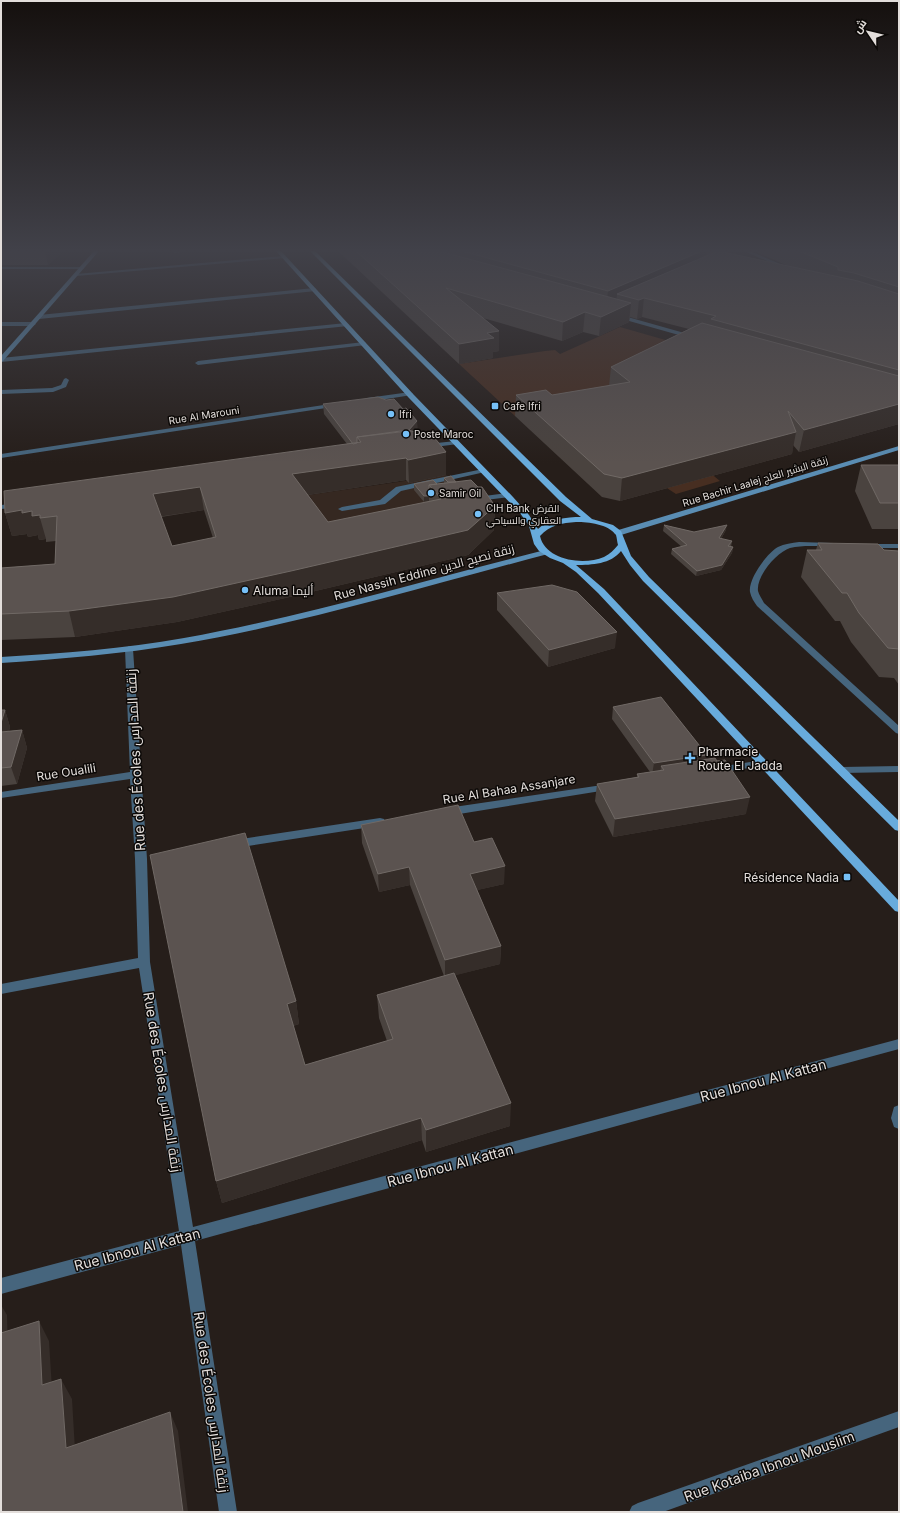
<svg xmlns="http://www.w3.org/2000/svg" width="900" height="1513" font-family="Inter,Cairo,sans-serif">
  <style>
    .built { fill: #352821 }
    .green { fill: #472e21 }
    .lines { fill: none; stroke-linecap: round; stroke-linejoin: round }
    .lane { fill: #46657d; fill-rule: evenodd }
    .street { fill: #46657d; fill-rule: evenodd }
    .secondary { fill: #5a8db3; fill-rule: evenodd }
    .primary { fill: #68abdc; fill-rule: evenodd }
    .wall { fill: #4a433f; fill-rule: evenodd }
    .shaded-wall { fill: #352d29 }
    .building { fill: #5b5350; stroke: #706965; fill-rule: evenodd }
    .poi-dot { fill: #76c0f7; stroke: #0c0907; stroke-width: 1.5 }
    .labels { text-anchor: middle; dominant-baseline: central; stroke-width: 3; stroke-linejoin: round; paint-order: stroke }
    .far-poi-label { font-size: 10px; fill: #e3dedb; stroke: #0c0907; text-anchor: start }
    .far-street-label { font-size: 10px; fill: #e3dedb; stroke: #0c0907 }
    .street-label { font-size: 12px; fill: #e3dedb; stroke: #0c0907 }
    .poi-label { font-size: 12px; fill: #e3dedb; stroke: #0c0907; text-anchor: start }
    .near-street-label { font-size: 14px; fill: #e3dedb; stroke: #0c0907 }
  </style>
  <rect width="100%" height="100%" fill="#261e1a"/>
  <path class="built" d="M446 475 481 510 327 523 309 495Z"/>
  <path class="green" d="M620 327 690 347 687 454 720 481 676 494 624 460 545 411 515 416 459 364 545 351 555 350 560 354Z"/>
  <g class="lines">
    <path class="lane" d="M173 251H185L175 253Z
      M283 256 285 258 76 276 74 275 76 274Z
      M314 288 316 289V291L39 319 36 317 39 315Z
      M346 323 349 325 348 326 1 362V358Z
      M364 342 366 343V345L198 365 195 363 198 361Z
      M66 378 69 380 66 387 53 392 1 394V390L52 388 61 385 64 379Z
      M483 469 486 471 485 472 401 491 385 504 342 511 338 509 342 507 380 500 396 487Z
      M507 493 511 495 510 497 477 501 473 499 477 497Z
      M899 1105V1129L894 1127 891 1118 894 1107Z"/>
    <path class="street" d="M744 251H750L787 267 783 268Z
      M1 267H82L84 268 82 269H1Z
      M617 314 695 336 696 337 693 339 615 317 614 316Z
      M1 322H33L36 324 33 326H1Z
      M410 392 413 394 412 395 367 402 364 400 367 398Z
      M337 403 340 405 339 406 1 458V454Z
      M456 441 458 442V444L427 448 424 446 427 444Z
      M19 503 23 505 22 507 1 509V505Z
      M799 542 831 543 835 545 831 547C818 546 803 545 790 548 777 552 756 576 758 591 759 595 762 599 764 603L899 726V734L896 733 757 606C754 602 751 597 750 592 748 579 767 553 778 547 784 544 792 543 799 542Z
      M864 544H899V548H867L863 546Z
      M129 646 133 649 147 859 150 962 193 1227 899 1039V1049L195 1241 237 1512H219L181 1245 1 1294V1278L179 1231 139 968 1 994V984L138 958 135 859 130 779 1 798V792L130 772 125 649Z
      M763 760 767 761 768 763 767 765 718 773 713 770 718 767Z
      M899 766V772L842 773 837 770 842 767Z
      M609 784 614 787 613 789 447 816 443 815 442 812 443 809 447 808Z
      M380 818 384 819 385 822 384 825 235 848 231 847 230 844 231 841 235 840Z
      M899 1411V1427L663 1512H629L632 1506 638 1503Z"/>
    <path class="secondary" d="M94 251H99L3 361 1 362V356Z
      M899 446V450L621 535H618L614 533 615 531Z
      M545 550 549 552 548 554C426 586 305 623 181 644 121 654 62 659 1 663V657C62 653 124 649 184 638 306 616 425 580 545 550Z"/>
    <path class="primary" d="M276 251H281L414 395 513 497 529 515 538 529C548 519 567 517 581 517L560 501 310 251H315L566 497 592 519 613 525 621 531 631 556 649 577 899 821V831L895 830 643 581 630 565 621 551C611 564 592 565 576 565L604 589 899 901V912L895 911 598 593 576 572 563 563 550 558 539 551 534 544 529 526 520 513 409 398ZM576 522C589 522 608 524 616 535 617 538 617 542 618 545 614 550 610 554 604 557 583 566 545 560 540 536 550 525 562 523 576 522Z"/>
  </g>
  <path class="wall" d="M1 251H63L48 265H1Z
    M338 251H740L734 254 788 266 754 251H899V424L799 452 793 445 792 454 620 501 602 497 515 416 516 395H552L609 386 611 367 689 329 642 317 637 319 630 317 629 322 599 336 583 332 562 341 483 318 499 351 493 352V358L459 364Z
    M323 404 418 431 416 433 446 452V475L409 483 406 480 308 495 328 522 429 502V501L424 502 414 490V484L444 483V478L456 482 495 506 494 530 468 555 294 596 177 622 75 637 1 640V568L55 564 56 541 46 542V539L39 540 38 535 28 537 27 534 12 536 5 513 347 444 324 414ZM204 510 213 538 172 546 161 517Z
    M861 465H899V529H872L855 491Z
    M664 525 694 532 726 530 721 539 732 541 731 547H733L732 553 721 570 696 576 671 554 672 549 682 547 663 531Z
    M818 543 884 550 899 551V685L894 678 879 677 851 642 840 621H835L801 577 807 550H816Z
    M497 593 615 648 548 667 497 610Z
    M613 707 707 759 746 814 613 837 595 801 597 784 637 777V774L650 772 612 719Z
    M1 710H5L10 727 9 731 22 730 27 748 17 784 1 786Z
    M361 825 474 842 504 884 477 890 501 946 500 964 455 975 510 1126 426 1152 422 1140 222 1203 216 1181 296 1001 299 1024 293 1026 305 1065 387 1041 379 1018 377 995 444 976 410 885 379 892 362 843Z"/>
  <path class="shaded-wall" d="M45 251H63L48 265Z
    M702 251H707L705 266 617 294 616 305 606 309 608 291Z
    M716 251H740L715 262Z
    M644 298 642 317 637 319 639 300Z
    M631 303 629 322 599 336 601 317Z
    M585 312 583 332 562 341 563 322Z
    M499 331V351L493 352V358L459 364V344L487 333Z
    M899 404V424L799 452 804 430Z
    M417 421 418 431 402 447 361 453Z
    M796 432 792 454 620 501 622 478Z
    M446 452V475L409 483 408 460Z
    M406 458V480L294 497 292 474Z
    M200 487 204 510 157 517 153 494Z
    M424 496H429V501L424 502Z
    M495 506 494 530 468 555 294 596 177 622 75 637 69 611Z
    M22 510 32 511 40 515V518L46 539 39 540 38 535 28 537 27 534 12 536 5 513Z
    M727 525 726 530 718 544 719 538Z
    M733 547 732 553 721 570 696 576 697 571Z
    M617 632 615 648 548 667 549 650Z
    M5 710 10 727 4 749 1 741V723Z
    M22 730 27 748 17 784 11 767Z
    M707 755 705 767 661 766 660 774 652 775 654 763Z
    M750 797 746 814 613 837 615 819Z
    M505 866 504 884 469 892 470 874Z
    M409 867 410 885 379 892 378 874Z
    M501 946 500 964 445 978V960Z
    M296 1001 299 1024 290 1027 287 1004Z
    M511 1103 510 1126 426 1152V1130Z
    M421 1118 422 1140 222 1203 216 1181Z
    M1 1305 7 1315 8 1354 1 1342Z
    M39 1321 49 1341 53 1405 42 1385Z
    M61 1379 72 1399 76 1467 66 1448Z
    M170 1412 178 1431 188 1512H183Z"/>
  <path class="building" d="M356 251H439L631 303 601 317 585 312 563 322 446 288 499 331 487 333 494 338 459 344Z
    M462 251H702L608 291Z
    M718 251 858 281 899 294V370L711 319 716 316 644 298 639 300 617 294Z
    M799 251H899V287L854 273 838 270V267Z
    M702 323 899 376V404L804 430 788 411 796 432 622 478 604 474 516 395 546 390 552 395 630 382 611 367Z
    M378 397 386 400 394 399 403 409 406 408 417 421 408 431 357 437V443L353 444 323 404Z
    M408 430 434 437 446 452 408 460 406 458 292 474 328 522 441 499 429 485 471 480 478 487H482L495 506 468 530 291 571 173 597 69 611 1 614V568L55 564 57 516 40 518V515L32 516V511L22 513V510L5 513 4 491 361 442 357 437ZM200 487 216 537 172 546 153 494Z
    M861 465H899V503H880Z
    M451 476 456 482H448L444 478Z
    M433 480 437 484 429 485V496H424L414 484Z
    M664 525 694 532 727 525 719 538 732 541 728 546 733 547 722 565 697 571 672 549 687 545Z
    M818 543 878 544 884 550 899 551V649L888 648 859 613 847 593H842L807 550H822Z
    M552 585 577 592 617 632 549 650 497 593Z
    M661 697 707 755 654 763 613 707Z
    M1 710H5L1 723Z
    M22 730 11 767 1 768V732Z
    M715 758 717 761 725 760 750 797 615 819 597 784 639 777 637 774 664 770 661 766Z
    M458 805 474 842 492 838 505 866 470 874 501 946 445 960 409 867 378 874 361 825Z
    M245 833 296 1001 287 1004 305 1065 393 1039 377 995 454 973 511 1103 426 1130 421 1118 216 1181 150 855Z
    M39 1321 42 1385 61 1379 66 1448 170 1412 183 1512H1V1333Z"/>
  <linearGradient id="sky" x2="0" y2="1"><stop stop-color="#15100e"/><stop offset="0.54" stop-color="#414149"/><stop offset="1" stop-color="#414149" stop-opacity="0"/></linearGradient>
  <rect width="900" height="463" fill="url(#sky)"/>
  <g class="poi-dot">
    <rect x="491" y="402" width="8" height="8" rx="2"/>
    <circle cx="391" cy="414" r="4"/>
    <circle cx="406" cy="434" r="4"/>
    <circle cx="431" cy="493" r="4"/>
    <circle cx="478" cy="514" r="4"/>
    <circle cx="245" cy="590" r="4"/>
    <path d="M688 752h4v4h4v4h-4v4h-4v-4h-4v-4h4z"/>
    <rect x="843" y="873" width="8" height="8" rx="2"/>
  </g>
  <g class="labels">
    <g class="far-poi-label">
      <text x="503" y="406">Cafe Ifri</text>
      <text x="399" y="414">Ifri</text>
      <text x="414" y="434">Poste Maroc</text>
      <text x="439" y="493">Samir Oil</text>
      <text x="486" y="508">CIH Bank القرض<tspan x="486" dy="12">العقاري والسياحي</tspan></text>
    </g>
    <g class="far-street-label">
      <text transform="translate(204 415) rotate(-9)">Rue Al Marouni</text>
      <text transform="translate(755 481) rotate(-17)">Rue Bachir Laalej زنقة البشير العلج</text>
    </g>
    <g class="street-label">
      <text transform="translate(424 572) rotate(-15)">Rue Nassih Eddine زنقة نصيح الدين</text>
      <text transform="translate(66 772) rotate(-9)">Rue Oualili</text>
      <text transform="translate(509 789) rotate(-9)">Rue Al Bahaa Assanjare</text>
    </g>
    <g class="poi-label">
      <text x="253" y="590">Aluma أليما</text>
      <text x="698" y="751">Pharmacie<tspan x="698" dy="14">Route El Jadda</tspan></text>
      <text x="839" y="877" text-anchor="end">Résidence Nadia</text>
    </g>
    <g class="near-street-label">
      <text transform="translate(135 760) rotate(-93)">Rue des Écoles زنقة المدارس</text>
      <text transform="translate(763 1080) rotate(-15)">Rue Ibnou Al Kattan</text>
      <text transform="translate(163 1082) rotate(81)">Rue des Écoles زنقة المدارس</text>
      <text transform="translate(450 1165) rotate(-15)">Rue Ibnou Al Kattan</text>
      <text transform="translate(137 1249) rotate(-15)">Rue Ibnou Al Kattan</text>
      <text transform="translate(212 1402) rotate(82)">Rue des Écoles زنقة المدارس</text>
      <text transform="translate(769 1466) rotate(-20)">Rue Kotaiba Ibnou Mouslim</text>
    </g>
  </g>
  <rect width="900" height="1513" fill="none" stroke="#e3dedb" stroke-width="4"/>
  <g transform="translate(868 32) rotate(305)" stroke="#0c0907" stroke-width="3" paint-order="stroke">
  <path d="M0-3L7 15L0 10L-7 15Z" fill="#e3dedb"/>
  <text y="-6" font-size="11" font-weight="bold" text-anchor="middle" fill="#e3dedb">ش</text>
  </g>
</svg>
